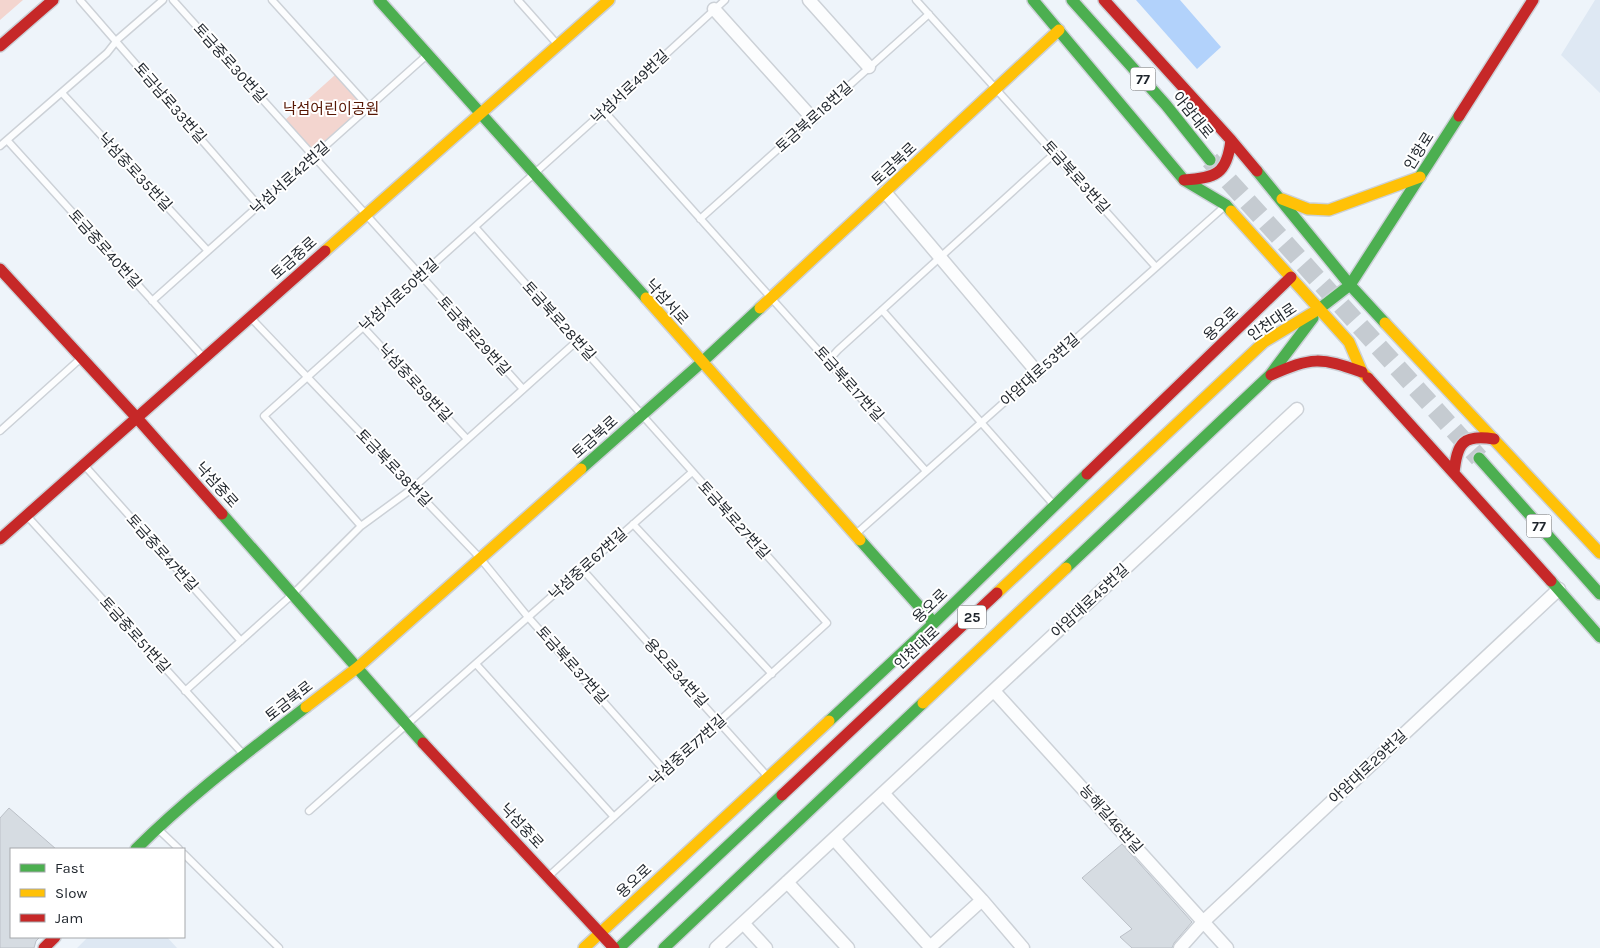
<svg xmlns="http://www.w3.org/2000/svg" width="1600" height="948" font-family="Karla,'Noto Sans KR',sans-serif">
  <style>
    .built { fill: #dee8f3 }
    .green { fill: #f3d5cf }
    .water { fill: #b2d2fb }
    .building { fill: #d6dce2; stroke: #bbc0c7 }
    .lines { fill: none; stroke-linecap: round; stroke-linejoin: round }
    .primary-tunnel { stroke: #c5cbd1; stroke-width: 19; stroke-dasharray: 19 9; stroke-linecap: butt }
    .lane-casing { stroke: #ccd1d7; stroke-width: 9 }
    .street-casing { stroke: #ccd1d7; stroke-width: 15 }
    .fast-casing { stroke: #ccd1d7; stroke-width: 14 }
    .slow-casing { stroke: #ccd1d7; stroke-width: 14 }
    .jam-casing { stroke: #ccd1d7; stroke-width: 14 }
    .lane { stroke: #fcfdfe; stroke-width: 6 }
    .street { stroke: #fcfdfe; stroke-width: 12 }
    .fast { stroke: #4caf50; stroke-width: 11 }
    .slow { stroke: #ffc107; stroke-width: 11 }
    .jam { stroke: #c62828; stroke-width: 11 }
    .labels { text-anchor: middle; dominant-baseline: central; stroke-width: 4; stroke-linejoin: round; paint-order: stroke }
    .shield { fill: #fff; stroke: #62666b; stroke-width: 1 }
    .shield-label { font-size: 14px; font-weight: bold; fill: #1f252c }
    .street-label { font-size: 15px; fill: #1f252c; stroke: #fff }
    .park-label { font-size: 15px; fill: #561603; stroke: #fff }
  </style>
  <rect width="100%" height="100%" fill="#eef4fa"/>
  <path class="built" d="M1595 0H1600V93L1561 55Z
    M88 937H167L177 948H77Z"/>
  <path class="green" d="M0 0H23L0 20Z
    M335 75 365 107 314 153 285 120Z"/>
  <path class="water" d="M1136 0H1180L1221 47 1197 69Z"/>
  <path class="building" d="M9 808 56 849H11V937H40L36 941 34 948H0V818Z
    M1122 844 1192 922 1174 943 1172 948H1132L1120 937 1132 929 1082 878Z"/>
  <g class="lines">
    <path class="primary-tunnel" d="M1210 160 1479 458"/>
    <g class="lane-casing">
      <path id="lane" d="M80 0 259 206
        M173 0 523 389
        M272 0 369 107
        M518 0 557 44
        M916 0 1155 266
        M62 93 208 251
        M604 111 926 471
        M7 140 204 358
        M0 146 107 53 118 39 163 0
        M700 219 929 14
        M475 227C593 359 709 492 827 623L550 875
        M152 301 427 55
        M882 310 1053 504
        M251 318 480 558 528 617 665 771
        M363 327 467 439
        M828 361 838 350 1055 153
        M0 431 80 359
        M85 466 241 641
        M28 517 243 754
        M633 524 772 674
        M361 526 264 416 604 111 725 0
        M857 533 1225 206
        M582 569 768 777
        M476 664 614 817
        M185 691 293 594 361 526 413 488 577 341
        M309 811 691 473
        M158 829 179 849
        M184 854 279 948"/>
    </g>
    <g class="street-casing">
      <path id="street" d="M809 0 869 67
        M714 9 812 118
        M885 192 1037 372
        M994 691 1227 948
        M883 793 982 900 1023 948
        M834 839 931 948
        M787 882 848 948
        M743 923 766 948
        M716 948 1297 409
        M929 948 982 900
        M1180 948 1204 921 1559 589"/>
    </g>
    <g class="fast-casing">
      <path id="fast" d="M379 0 646 298
        M1033 0 1184 180 1226 205 1231 211
        M1072 0 1166 105 1210 160
        M1257 171 1350 285 1385 323
        M1319 309 1350 285 1459 116
        M1479 458 1600 594
        M581 469 701 363 760 308
        M222 514 423 743
        M860 540 934 623
        M1066 568 1270 375 1313 318
        M1551 581 1600 637
        M829 721 934 623 1087 474
        M136 849C188 797 248 752 306 707
        M619 948 782 795
        M664 948 923 703"/>
    </g>
    <g class="slow-casing">
      <path id="slow" d="M1282 199 1308 209 1329 210 1420 177
        M1231 211 1349 342 1362 372 1368 378
        M325 251 609 0
        M646 298 860 540
        M760 308 1059 30
        M1385 323 1600 553
        M997 593 1264 342 1319 309
        M923 703 1066 568
        M306 707 358 667 581 469
        M584 948 829 721"/>
    </g>
    <g class="jam-casing">
      <path id="jam" d="M1104 0 1231 140 1257 171
        M0 46 53 0
        M1459 116 1533 0
        M1184 180C1216 178 1227 174 1231 140
        M0 269 137 418 222 514
        M1271 375C1312 357 1320 357 1362 372
        M1368 378 1551 581
        M1454 473C1457 443 1463 434 1494 439
        M1087 474 1291 277
        M0 539 325 251
        M423 743 614 948
        M782 795 997 593
        M44 948 55 937"/>
    </g>
    <use href="#lane" class="lane"/>
    <use href="#street" class="street"/>
    <use href="#fast" class="fast"/>
    <use href="#slow" class="slow"/>
    <use href="#jam" class="jam"/>
  </g>
  <g class="labels">
    <g class="shield">
      <rect x="1130.5" y="67.5" width="25" height="23" rx="4"/>
      <rect x="1526.5" y="514.5" width="25" height="23" rx="4"/>
      <rect x="958" y="605.5" width="28" height="23" rx="4"/>
    </g>
    <g class="shield-label">
      <text x="1143" y="79">77</text>
      <text x="1539" y="526">77</text>
      <text x="972" y="617">25</text>
    </g>
    <g class="street-label">
      <text transform="translate(230 63) rotate(48)">토금중로30번길</text>
      <text transform="translate(630 87) rotate(-43)">낙섬서로49번길</text>
      <text transform="translate(170 103) rotate(49)">토금남로33번길</text>
      <text transform="translate(1193 115) rotate(51)">아암대로</text>
      <text transform="translate(814 117) rotate(-42)">토금북로18번길</text>
      <text transform="translate(1419 151) rotate(-58)">인항로</text>
      <text transform="translate(894 164) rotate(-43)">토금북로</text>
      <text transform="translate(135 172) rotate(47)">낙섬중로35번길</text>
      <text transform="translate(1076 177) rotate(48)">토금북로3번길</text>
      <text transform="translate(290 178) rotate(-42)">낙섬서로42번길</text>
      <text transform="translate(105 249) rotate(48)">토금중로40번길</text>
      <text transform="translate(294 258) rotate(-42)">토금중로</text>
      <text transform="translate(399 295) rotate(-42)">낙섬서로50번길</text>
      <text transform="translate(667 302) rotate(48)">낙섬서로</text>
      <text transform="translate(559 321) rotate(48)">토금북로28번길</text>
      <text transform="translate(1272 322) rotate(-34)">인천대로</text>
      <text transform="translate(1221 324) rotate(-44)">용오로</text>
      <text transform="translate(474 336) rotate(48)">토금중로29번길</text>
      <text transform="translate(1040 370) rotate(-42)">아암대로53번길</text>
      <text transform="translate(415 383) rotate(47)">낙섬중로59번길</text>
      <text transform="translate(849 384) rotate(48)">토금북로17번길</text>
      <text transform="translate(595 437) rotate(-42)">토금북로</text>
      <text transform="translate(394 468) rotate(46)">토금북로38번길</text>
      <text transform="translate(217 485) rotate(48)">낙섬중로</text>
      <text transform="translate(734 520) rotate(48)">토금북로27번길</text>
      <text transform="translate(162 553) rotate(48)">토금중로47번길</text>
      <text transform="translate(588 564) rotate(-42)">낙섬중로67번길</text>
      <text transform="translate(1090 601) rotate(-43)">아암대로45번길</text>
      <text transform="translate(930 606) rotate(-44)">용오로</text>
      <text transform="translate(135 635) rotate(48)">토금중로51번길</text>
      <text transform="translate(917 648) rotate(-43)">인천대로</text>
      <text transform="translate(572 665) rotate(48)">토금북로37번길</text>
      <text transform="translate(676 673) rotate(48)">용오로34번길</text>
      <text transform="translate(289 701) rotate(-38)">토금북로</text>
      <text transform="translate(688 750) rotate(-42)">낙섬중로77번길</text>
      <text transform="translate(1368 767) rotate(-43)">아암대로29번길</text>
      <text transform="translate(1111 819) rotate(48)">능해길46번길</text>
      <text transform="translate(522 826) rotate(47)">낙섬중로</text>
      <text transform="translate(634 881) rotate(-43)">용오로</text>
    </g>
    <g class="park-label">
      <text x="331" y="109">낙섬어린이공원</text>
    </g>
  </g>
  <rect x="10" y="848" width="175" height="90" fill="#ffffff" stroke="#a5a8ab"/>
  <rect x="20" y="864" width="25" height="8" fill="#4caf50" stroke="#a5a8ab"/>
  <text x="55" y="873" font-size="15" fill="#1f252c">Fast</text>
  <rect x="20" y="889" width="25" height="8" fill="#ffc107" stroke="#a5a8ab"/>
  <text x="55" y="898" font-size="15" fill="#1f252c">Slow</text>
  <rect x="20" y="914" width="25" height="8" fill="#c62828" stroke="#a5a8ab"/>
  <text x="55" y="923" font-size="15" fill="#1f252c">Jam</text>
</svg>
